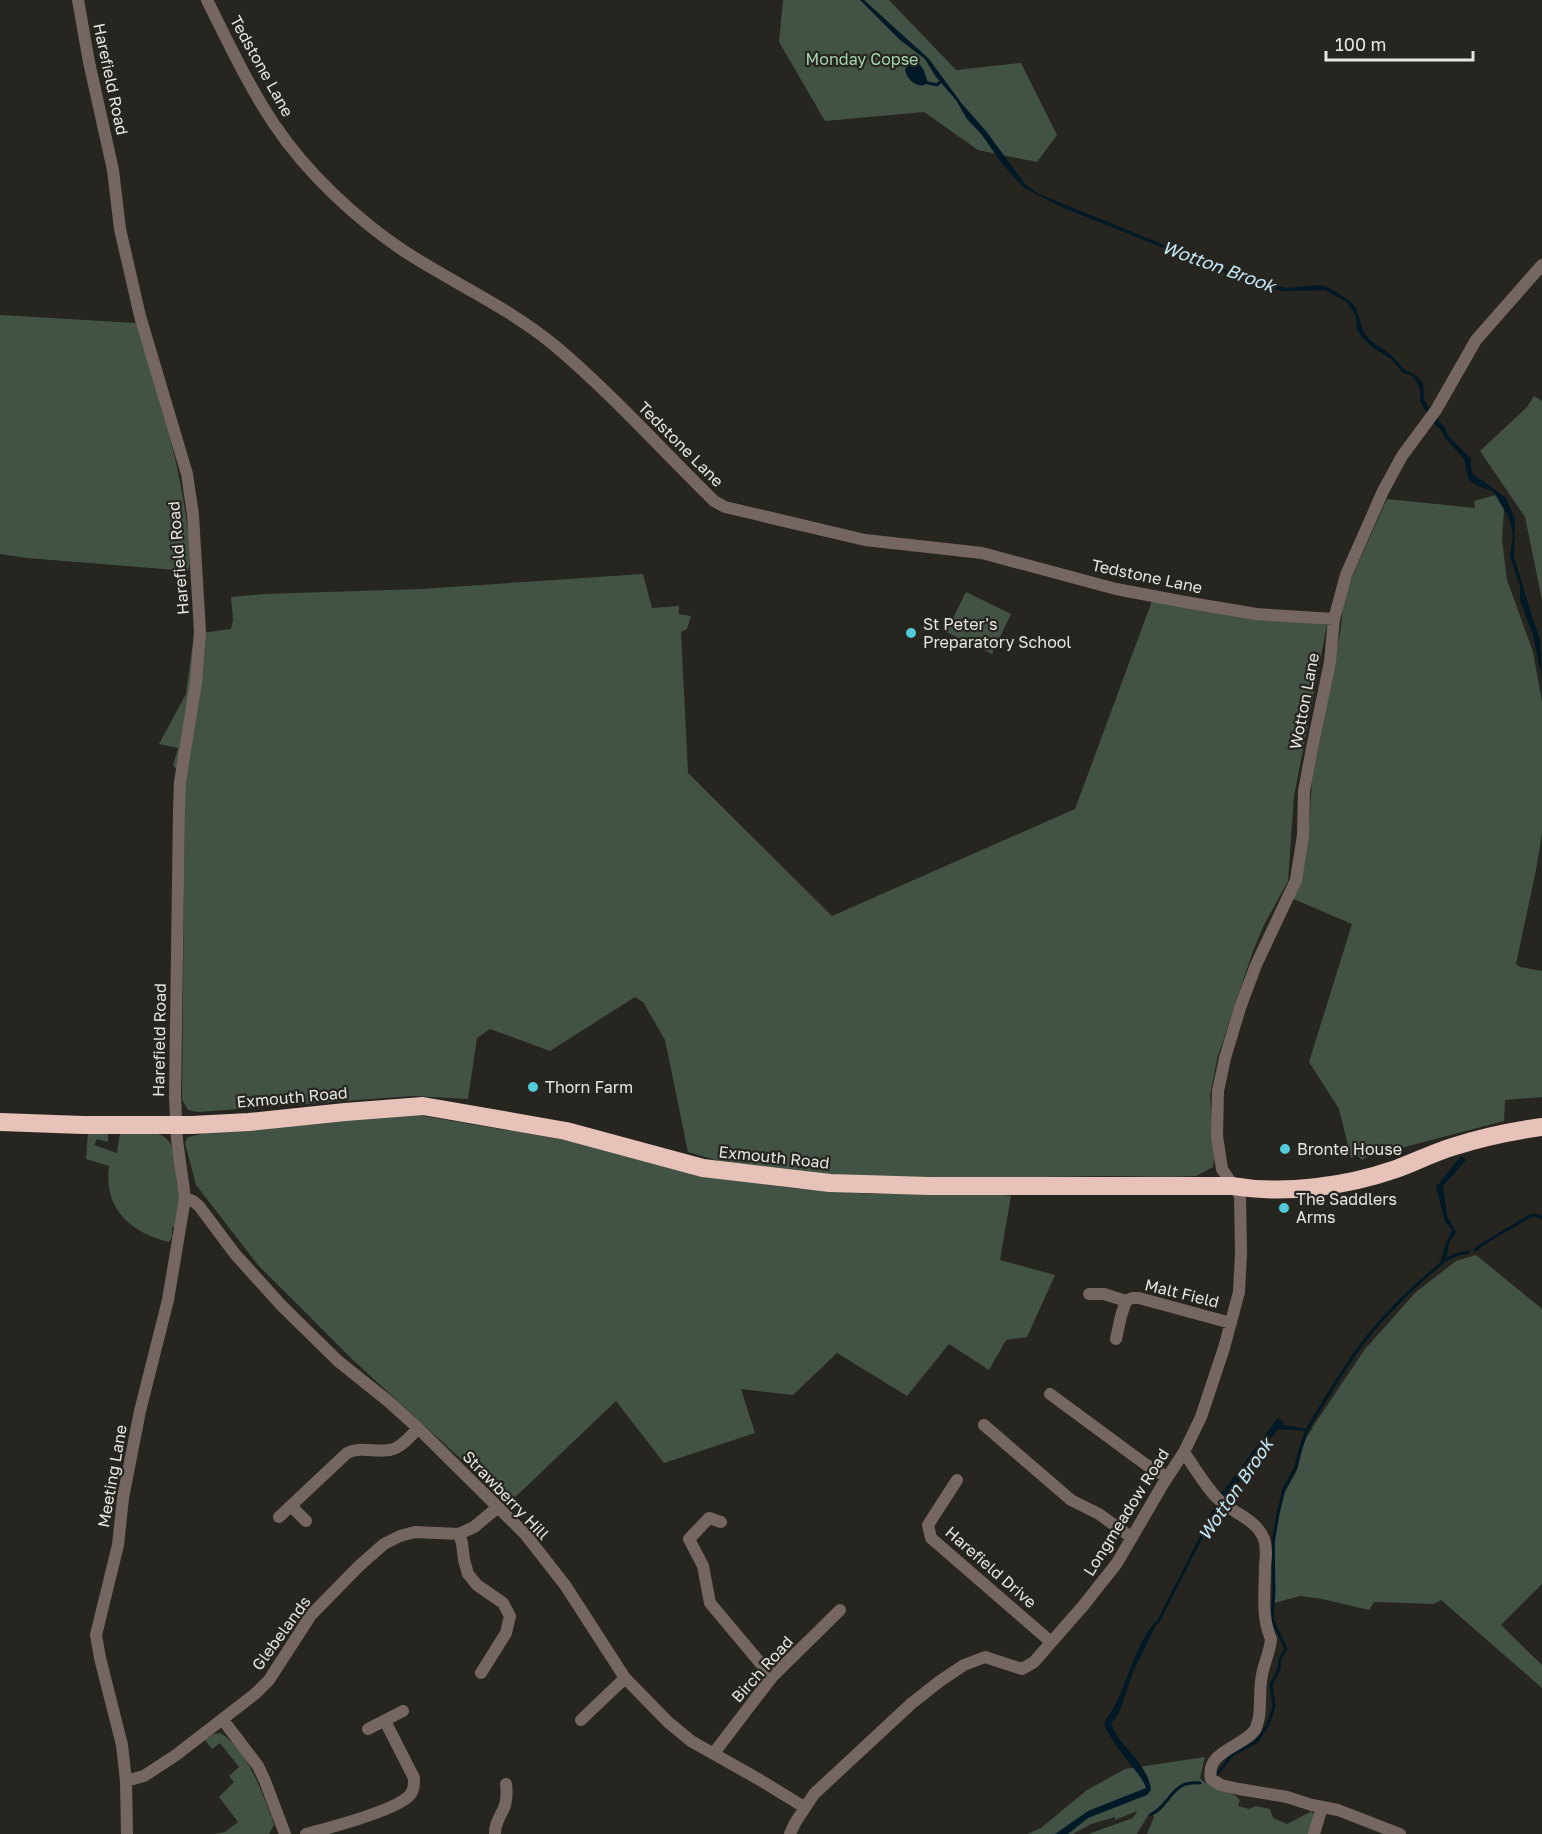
<svg xmlns="http://www.w3.org/2000/svg" width="1542" height="1834" font-family="'Golos Text',sans-serif">
  <style>
    .green { fill: #425346 }
    .water { fill: #001926 }
    .lines { fill: none; stroke-linecap: round; stroke-linejoin: round }
    .stream { stroke: #001926; stroke-width: 3 }
    .minor { stroke: #756662; stroke-width: 12 }
    .highway { stroke: #e6c2b8; stroke-width: 18 }
    .poi-dot { fill: #52cbd9; stroke: #27251f; stroke-width: 2 }
    .labels { text-anchor: middle; dominant-baseline: central; stroke-width: 4.5; stroke-linejoin: round; paint-order: stroke }
    .park-label { font-size: 16px; fill: #a3d6b0; stroke: #27251f }
    .street-label { font-size: 16px; fill: #e6e5e1; stroke: #27251f }
    .poi-label { font-size: 16px; fill: #e6e5e1; stroke: #27251f; text-anchor: start }
    .water-label { font-size: 18px; font-style: italic; fill: #c4e8f9; stroke: #27251f }
  </style>
  <rect width="100%" height="100%" fill="#27251f"/>
  <path class="green" d="M783 0H889L956 70 1021 63 1057 135 1037 162 978 150 924 112 825 121 779 42Z
    M0 315 136 323C156 389 179 456 187 525 189 541 192 556 188 571L27 558 0 554Z
    M1534 396 1542 401V600L1525 517 1480 451 1527 407Z
    M1496 495 1504 509 1502 540 1507 580 1533 652 1542 702V833L1536 870 1516 964 1520 967 1542 971V1097L1505 1100 1504 1121 1401 1148 1375 1152 1362 1160 1358 1156 1351 1158 1339 1109 1309 1062 1352 924 1291 898 1309 825 1312 779 1340 633 1344 600 1348 586 1387 499 1475 508 1474 501Z
    M643 574 652 608 679 606V614L691 616 687 629 681 632 688 773 832 916 1075 809 1152 601 1327 625 1294 796 1288 881 1264 925 1253 951 1217 1059 1210 1096 1215 1153 1213 1167 1196 1176 1169 1177 1109 1176 866 1180 733 1165 688 1152 665 1040 643 1002 635 997 550 1051 490 1029 477 1038 468 1099 412 1096 198 1112 188 1110 182 1099 185 776 173 766 178 748 159 744 186 694 194 634 231 629 233 620 231 597 264 594 421 589Z
    M966 592 1011 614 992 654 946 632Z
    M418 1115 588 1144 691 1173 791 1188 872 1194H998L1011 1196 1000 1260 1055 1275 1027 1337 1006 1340 989 1370 949 1344 907 1396 837 1353 793 1395 741 1389 755 1433 664 1463 616 1401 509 1503 354 1361 258 1265 196 1185 185 1143 188 1137 205 1133 294 1123Z
    M88 1132 108 1133V1142L97 1139 94 1145 117 1153 120 1133C131 1133 154 1131 163 1136 175 1143 175 1163 176 1175 176 1183 179 1191 179 1198 179 1207 177 1217 175 1226L172 1228V1237L169 1242C131 1233 103 1209 109 1166L86 1159Z
    M1476 1255 1541 1308 1542 1307V1584L1501 1625 1542 1665V1688L1441 1600 1434 1604 1374 1602 1369 1610 1322 1599 1300 1596 1274 1603C1277 1568 1271 1534 1281 1501 1285 1489 1294 1479 1298 1467 1302 1455 1303 1437 1313 1429L1312 1428 1365 1349 1416 1292 1456 1261Z
    M220 1733C246 1747 262 1792 272 1818L274 1825 269 1834H214L225 1832 238 1822 219 1797 234 1782 229 1776 239 1767 220 1743 212 1749 205 1740 214 1734Z
    M1205 1757 1200 1778C1210 1790 1229 1787 1240 1800L1238 1806 1249 1809 1256 1806 1270 1809 1273 1818 1287 1824 1312 1811 1315 1819 1311 1834H1147L1154 1817 1152 1813 1147 1817 1137 1834H1088L1133 1818 1137 1811 1115 1820V1817L1091 1824 1073 1834H1027L1041 1828 1087 1790 1125 1769Z"/>
  <path class="water" d="M860 0H864L929 59 962 104 986 131 1025 184 1037 193 1220 268 1285 288 1321 285 1335 291 1351 302 1356 308 1364 333 1370 340 1391 355 1405 370 1417 376 1423 383 1424 399 1430 410 1445 428 1448 436 1471 459V469L1473 474 1506 498 1515 520 1514 557 1532 616 1540 639 1542 679 1533 635 1520 600V586L1510 556 1513 536 1511 525 1508 516 1493 491 1478 486 1470 481 1468 477 1464 459 1445 438 1442 431 1433 423 1420 401V389L1415 379 1411 375 1403 373 1391 359 1372 347 1361 336 1357 329 1356 316 1347 302 1325 290 1282 291 1234 276 1064 208 1036 194 1022 186 1000 161 982 135 967 119 956 100 936 77 925 59 900 40Z
    M910 61C922 60 925 73 928 83 918 90 907 80 905 70Z
    M1461 1156 1466 1160 1443 1186 1447 1216 1456 1232 1449 1243 1446 1260 1440 1264 1445 1246 1452 1230 1445 1222 1436 1187Z
    M1278 1418 1284 1423 1283 1425 1308 1429 1307 1431 1278 1429 1254 1460 1213 1520 1209 1518 1221 1494Z
    M1159 1619 1133 1672 1119 1713 1111 1724C1121 1749 1148 1763 1151 1790L1147 1795 1088 1818 1068 1834H1055L1088 1811 1146 1788C1141 1775 1135 1771 1127 1760 1118 1749 1109 1736 1104 1723 1108 1716 1113 1710 1116 1703 1127 1682 1141 1631 1159 1619Z"/>
  <g class="lines">
    <path class="stream" d="M928 83 937 85 941 81
      M1475 1250 1486 1242 1530 1216 1535 1215 1542 1218
      M1446 1260 1455 1255 1468 1252
      M1307 1430C1325 1400 1343 1368 1365 1340 1387 1312 1415 1285 1443 1262L1444 1259
      M1158 1622 1212 1516
      M1218 1773 1232 1755 1256 1742 1268 1725 1274 1706 1271 1685 1279 1669 1280 1659 1286 1649 1272 1619 1274 1592 1273 1543 1278 1514 1284 1489 1296 1467 1299 1453 1307 1430
      M1150 1815C1172 1805 1170 1780 1200 1783"/>
    <path class="minor" d="M78 0 89 62 113 170 120 229 140 316 187 474 193 515 200 632 196 682 180 782 179 809 175 1097 177 1140 185 1198 168 1300 140 1411 123 1498 118 1545 96 1635 100 1658 122 1745 126 1781 127 1834
      M207 0C228 42 248 85 274 124 306 172 356 219 404 251 453 283 508 307 554 345 611 393 661 449 714 501L725 507 865 540 982 553 1116 589 1185 602 1256 614 1334 619
      M185 1198 193 1201 199 1206 235 1254 281 1305 338 1361 388 1401 418 1428 525 1534 565 1585 625 1678 668 1722 691 1741 760 1780 804 1807
      M1089 1294H1104L1126 1301 1121 1316 1116 1339
      M1126 1301 1132 1298H1139L1231 1323
      M1050 1394 1145 1464 1167 1477
      M984 1425 1071 1500 1099 1514 1131 1537
      M1184 1452C1194 1467 1204 1484 1216 1497 1231 1513 1256 1518 1264 1539 1267 1548 1266 1557 1265 1566 1265 1590 1261 1617 1271 1639 1270 1652 1264 1663 1262 1675 1259 1689 1261 1703 1259 1717 1258 1721 1257 1726 1255 1730 1243 1747 1205 1751 1211 1779L1221 1785 1239 1789 1287 1797 1312 1805 1338 1810 1400 1834
      M957 1480 928 1525 931 1538 1051 1642
      M291 1506 306 1521
      M279 1517 347 1453C363 1445 380 1455 396 1448 404 1444 412 1435 418 1428
      M721 1522 709 1518 689 1539 703 1566 710 1603 772 1677
      M459 1534 462 1543 464 1560 468 1574 477 1585 503 1603 510 1616 506 1633 481 1673
      M223 1720 258 1766 265 1781 285 1834
      M581 1720 625 1678
      M368 1729 403 1711
      M714 1753 772 1677 840 1610
      M126 1781 144 1776 176 1755 255 1694 269 1680 311 1615 359 1566 384 1544 400 1536 415 1532 459 1534 474 1527 497 1508
      M306 1834C329 1828 394 1811 409 1796 414 1791 414 1785 414 1778L385 1721
      M495 1834C495 1823 499 1819 503 1810 507 1802 507 1792 506 1784
      M790 1834 795 1823 814 1794 912 1703 940 1681 964 1665 985 1657 1022 1669 1034 1662 1083 1606 1117 1563 1163 1484 1184 1452 1201 1417 1224 1348 1239 1292 1241 1253 1240 1196 1222 1169 1217 1136 1218 1091 1225 1058 1240 1008 1256 965 1296 880 1303 835 1304 791 1312 748 1330 662 1334 619 1346 575 1383 491 1402 456 1436 410 1476 340 1542 265
      M1314 1834 1322 1807"/>
    <path class="highway" d="M0 1122 83 1125H192L249 1122 345 1112 423 1106 566 1131 703 1168 830 1183 929 1186H1233C1285 1195 1347 1186 1396 1169 1415 1162 1433 1153 1452 1147 1480 1138 1512 1131 1542 1127"/>
  </g>
  <g class="poi-dot">
    <circle cx="911" cy="633" r="6"/>
    <circle cx="533" cy="1087" r="6"/>
    <circle cx="1285" cy="1149" r="6"/>
    <circle cx="1284" cy="1208" r="6"/>
  </g>
  <g class="labels">
    <g class="park-label">
      <text x="862" y="59">Monday Copse</text>
    </g>
    <g class="street-label">
      <text transform="translate(262 66) rotate(61)">Tedstone Lane</text>
      <text transform="translate(111 79) rotate(78)">Harefield Road</text>
      <text transform="translate(681 444) rotate(45)">Tedstone Lane</text>
      <text transform="translate(178 558) rotate(-95)">Harefield Road</text>
      <text transform="translate(1147 576) rotate(12)">Tedstone Lane</text>
      <text transform="translate(1304 701) rotate(-79)">Wotton Lane</text>
      <text transform="translate(159 1040) rotate(-89)">Harefield Road</text>
      <text transform="translate(292 1097) rotate(-5)">Exmouth Road</text>
      <text transform="translate(774 1157) rotate(6)">Exmouth Road</text>
      <text transform="translate(1182 1293) rotate(14)">Malt Field</text>
      <text transform="translate(112 1476) rotate(-80)">Meeting Lane</text>
      <text transform="translate(506 1495) rotate(46)">Strawberry Hill</text>
      <text transform="translate(1126 1512) rotate(-58)">Longmeadow Road</text>
      <text transform="translate(991 1567) rotate(41)">Harefield Drive</text>
      <text transform="translate(281 1633) rotate(-54)">Glebelands</text>
      <text transform="translate(762 1669) rotate(-48)">Birch Road</text>
    </g>
    <g class="poi-label">
      <text x="923" y="624">St Peter's<tspan x="923" dy="18">Preparatory School</tspan></text>
      <text x="545" y="1087">Thorn Farm</text>
      <text x="1297" y="1149">Bronte House</text>
      <text x="1296" y="1199">The Saddlers<tspan x="1296" dy="18">Arms</tspan></text>
    </g>
    <g class="water-label">
      <text transform="translate(1219 266) rotate(20)">Wotton Brook</text>
      <text transform="translate(1235 1489) rotate(-56)">Wotton Brook</text>
    </g>
  </g>
  <path d="M1326 51v9h147v-9" fill="none" stroke="#e6e5e1" stroke-width="3"/>
  <text x="1335" y="51" font-size="18" fill="#e6e5e1" stroke="#27251f" stroke-width="4.5" paint-order="stroke">100 m</text>
</svg>
